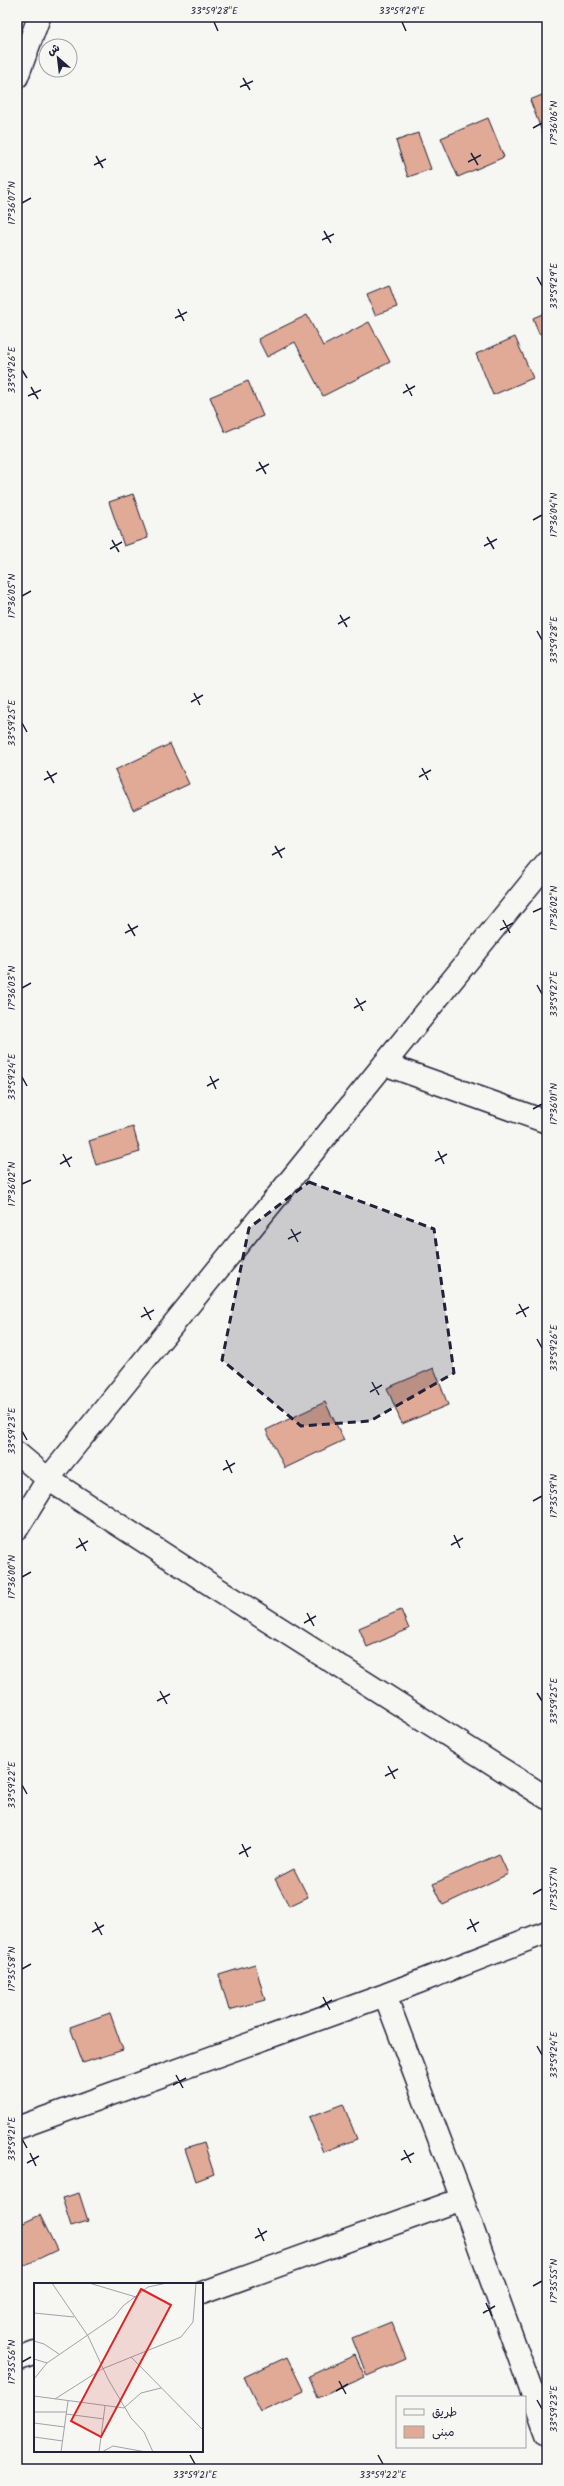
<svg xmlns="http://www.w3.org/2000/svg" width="564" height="2486" font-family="Kalam,'Playpen Sans Arabic',sans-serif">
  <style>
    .building { fill: #e0aa96; stroke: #22223b }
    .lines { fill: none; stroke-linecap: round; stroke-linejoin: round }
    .street-casing { stroke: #22223b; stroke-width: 25 }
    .street { stroke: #f6f6f2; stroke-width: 22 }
    .marked { fill: #22223b; fill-opacity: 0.2; stroke: #22223b; stroke-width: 3; stroke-dasharray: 8 5; stroke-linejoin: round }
    .ticks { fill: none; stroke: #22223b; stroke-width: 1.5 }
    .inset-road { fill: none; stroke: #a1a1a9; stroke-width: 1 }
    .view { fill: #d62828; fill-opacity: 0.15; stroke: #d62828; stroke-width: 2 }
    .inset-edge { fill: none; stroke: #22223b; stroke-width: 2 }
    .neatline { fill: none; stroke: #22223b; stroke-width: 1.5 }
    .ticks-label { font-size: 10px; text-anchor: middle; fill: #22223b }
  </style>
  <rect width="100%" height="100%" fill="#f6f6f2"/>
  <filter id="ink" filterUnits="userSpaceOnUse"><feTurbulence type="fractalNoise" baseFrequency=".025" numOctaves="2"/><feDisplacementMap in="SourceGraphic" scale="8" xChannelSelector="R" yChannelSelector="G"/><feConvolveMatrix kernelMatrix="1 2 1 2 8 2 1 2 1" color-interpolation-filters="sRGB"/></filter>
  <g filter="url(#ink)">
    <path class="building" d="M547 93V136L544 137 530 100Z
      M488 118 504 157 458 177 441 138Z
      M418 133 431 169 408 177 396 141Z
      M389 285 397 307 375 315 367 294Z
      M547 312V331L539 334 533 318Z
      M307 315 323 346 369 322 390 362 323 396 295 342 267 357 258 339Z
      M515 337 533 378 493 395 476 354Z
      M248 381 263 416 225 432 210 397Z
      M133 494 148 538 124 546 109 502Z
      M170 744 189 784 133 810 115 770Z
      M133 1127 140 1152 96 1165 89 1141Z
      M434 1368 448 1405 402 1424 387 1388Z
      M325 1402 344 1440 285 1468 266 1430Z
      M401 1610 409 1629 367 1647 359 1628Z
      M499 1854 508 1874 443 1905 433 1884Z
      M294 1869 308 1897 289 1906 275 1879Z
      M255 1964 265 2000 229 2010 219 1975Z
      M110 2013 123 2050 83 2063 70 2027Z
      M343 2104 357 2139 323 2152 309 2117Z
      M204 2143 214 2174 196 2181 185 2149Z
      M79 2193 88 2221 71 2226 62 2198Z
      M40 2215 57 2250 17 2269V2226Z
      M391 2322 406 2359 367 2376 352 2338Z
      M355 2355 365 2377 318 2398 309 2376Z
      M287 2357 304 2392 261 2412 244 2377Z"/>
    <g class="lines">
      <g class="street-casing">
        <path id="street" d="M17 77 39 17
          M384 1064 547 1122
          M17 1453 48 1479 213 1586 547 1798
          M17 1529 48 1479 547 863
          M385 1995 462 2199 547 2434
          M17 2128 385 1995 547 1932
          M202 2293 462 2199
          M17 2360 35 2353"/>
      </g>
      <use href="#street" class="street"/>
    </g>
  </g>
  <path class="marked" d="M309 1182 434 1229 454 1373 370 1421 301 1426 222 1360 249 1228Z"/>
  <path class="ticks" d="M214 22 218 31M402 22 406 31M243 78 250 90M240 87 253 81M533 128 542 123M471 153 478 165M96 156 103 168M468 162 481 155M94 165 106 159M22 203 31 198M324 231 331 243M322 240 334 234M537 277 542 286M178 309 184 321M175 318 187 312M22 370 27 378M406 384 412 396M31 387 38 399M403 393 415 386M28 396 41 390M259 462 266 474M256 471 269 464M533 520 542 515M487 537 494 549M112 540 119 552M484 546 497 539M110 549 122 542M22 596 31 591M340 615 347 627M338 624 350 617M537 631 542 640M194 693 200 705M191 702 203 695M22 723 27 732M422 768 428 780M47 771 54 783M419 777 431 770M44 780 57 773M275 846 282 858M272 855 285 848M533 912 542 908M503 920 510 933M128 924 135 936M500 930 513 923M125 933 138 926M537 985 542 994M22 988 31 983M356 998 363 1011M354 1008 366 1001M210 1076 216 1089M22 1077 27 1086M207 1086 219 1079M533 1109 542 1104M438 1151 444 1164M63 1154 70 1167M435 1161 447 1154M60 1164 72 1157M22 1184 31 1180M291 1229 298 1242M288 1239 301 1232M519 1304 526 1317M144 1307 151 1320M516 1314 529 1307M141 1317 154 1310M537 1339 542 1348M372 1382 379 1395M370 1392 382 1385M22 1431 27 1440M226 1460 232 1473M223 1470 235 1463M533 1501 542 1496M454 1535 460 1548M79 1538 86 1551M451 1545 463 1538M76 1548 88 1541M22 1577 31 1572M307 1613 314 1626M304 1623 316 1616M160 1691 167 1704M537 1693 542 1701M157 1701 170 1694M388 1766 395 1779M385 1776 398 1769M22 1785 27 1794M242 1844 248 1857M239 1854 251 1847M533 1894 542 1889M470 1919 476 1932M95 1922 102 1935M467 1929 479 1922M92 1932 104 1925M22 1969 31 1964M323 1997 330 2010M320 2007 332 2000M537 2046 542 2055M176 2075 183 2088M173 2085 186 2078M22 2139 27 2148M404 2150 411 2163M30 2153 36 2166M401 2160 414 2153M27 2163 39 2156M258 2228 264 2241M255 2238 267 2231M533 2286 542 2281M486 2303 492 2316M483 2313 495 2306M22 2362 31 2357M339 2381 346 2394M336 2391 348 2384M537 2400 542 2409M190 2455 195 2464M378 2455 383 2464"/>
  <g transform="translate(34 2283)">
    <rect width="169" height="169" fill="#f6f6f2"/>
    <path class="inset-road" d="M18 0 54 53 74 96 97 135 110 149 119 169M55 0 102 14M0 30 40 34M0 58 10 61 25 71M97 74 169 147M0 76 13 80M0 96 13 80 80 34 89 23 114 4 133 0M0 113 90 125 107 110 127 105M21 116 68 86 147 54 159 39 162 0M0 129H33M32 131 70 136M0 140 31 144M0 154 29 158M27 169 34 118M65 169 71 123M68 169 79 163 112 169"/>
    <path class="view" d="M107 6 137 22 67 154 37 138Z"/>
    <rect width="169" height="169" class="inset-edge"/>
  </g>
  <rect width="564" height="2486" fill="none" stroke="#f6f6f2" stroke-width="44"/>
  <rect x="396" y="2396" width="130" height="52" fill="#f6f6f2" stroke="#a1a1a9"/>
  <rect x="404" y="2409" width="20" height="6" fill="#f6f6f2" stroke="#a1a1a9"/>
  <text x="432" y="2416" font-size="12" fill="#22223b">طريق</text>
  <rect x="404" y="2426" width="20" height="12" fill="#e0aa96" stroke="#a1a1a9"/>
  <text x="432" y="2436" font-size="12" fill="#22223b">مبنى</text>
  <g transform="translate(58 58) rotate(332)"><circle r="19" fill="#f6f6f2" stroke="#a1a1a9"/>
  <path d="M0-3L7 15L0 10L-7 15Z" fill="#22223b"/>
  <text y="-6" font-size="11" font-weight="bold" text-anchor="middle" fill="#22223b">ش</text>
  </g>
  <rect x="22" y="22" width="520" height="2442" class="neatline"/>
  <g class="ticks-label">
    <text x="214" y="14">33°59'28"E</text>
    <text x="402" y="14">33°59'29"E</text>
    <text transform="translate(553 123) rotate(-90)" y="4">17°36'06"N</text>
    <text transform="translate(11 203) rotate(-90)" y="4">17°36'07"N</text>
    <text transform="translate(553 286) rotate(-90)" y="4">33°59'29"E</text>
    <text transform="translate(11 370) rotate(-90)" y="4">33°59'26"E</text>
    <text transform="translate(553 515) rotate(-90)" y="4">17°36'04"N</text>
    <text transform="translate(11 596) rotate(-90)" y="4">17°36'05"N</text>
    <text transform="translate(553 640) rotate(-90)" y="4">33°59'28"E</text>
    <text transform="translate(11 723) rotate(-90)" y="4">33°59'25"E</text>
    <text transform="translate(553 908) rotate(-90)" y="4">17°36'02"N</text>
    <text transform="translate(11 988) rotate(-90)" y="4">17°36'03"N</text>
    <text transform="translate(553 994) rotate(-90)" y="4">33°59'27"E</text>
    <text transform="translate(11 1077) rotate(-90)" y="4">33°59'24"E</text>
    <text transform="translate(553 1104) rotate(-90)" y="4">17°36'01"N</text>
    <text transform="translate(11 1184) rotate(-90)" y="4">17°36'02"N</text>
    <text transform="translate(553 1348) rotate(-90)" y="4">33°59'26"E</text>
    <text transform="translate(11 1431) rotate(-90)" y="4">33°59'23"E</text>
    <text transform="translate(553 1496) rotate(-90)" y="4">17°35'59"N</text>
    <text transform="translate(11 1577) rotate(-90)" y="4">17°36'00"N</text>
    <text transform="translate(553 1701) rotate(-90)" y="4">33°59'25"E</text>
    <text transform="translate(11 1785) rotate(-90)" y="4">33°59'22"E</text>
    <text transform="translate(553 1889) rotate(-90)" y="4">17°35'57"N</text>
    <text transform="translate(11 1969) rotate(-90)" y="4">17°35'58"N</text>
    <text transform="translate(553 2055) rotate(-90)" y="4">33°59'24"E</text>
    <text transform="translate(11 2139) rotate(-90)" y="4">33°59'21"E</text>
    <text transform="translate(553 2281) rotate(-90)" y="4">17°35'55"N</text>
    <text transform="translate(11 2362) rotate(-90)" y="4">17°35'56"N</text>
    <text transform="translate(553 2409) rotate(-90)" y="4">33°59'23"E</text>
    <text x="195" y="2478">33°59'21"E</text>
    <text x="383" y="2478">33°59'22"E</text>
  </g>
</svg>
